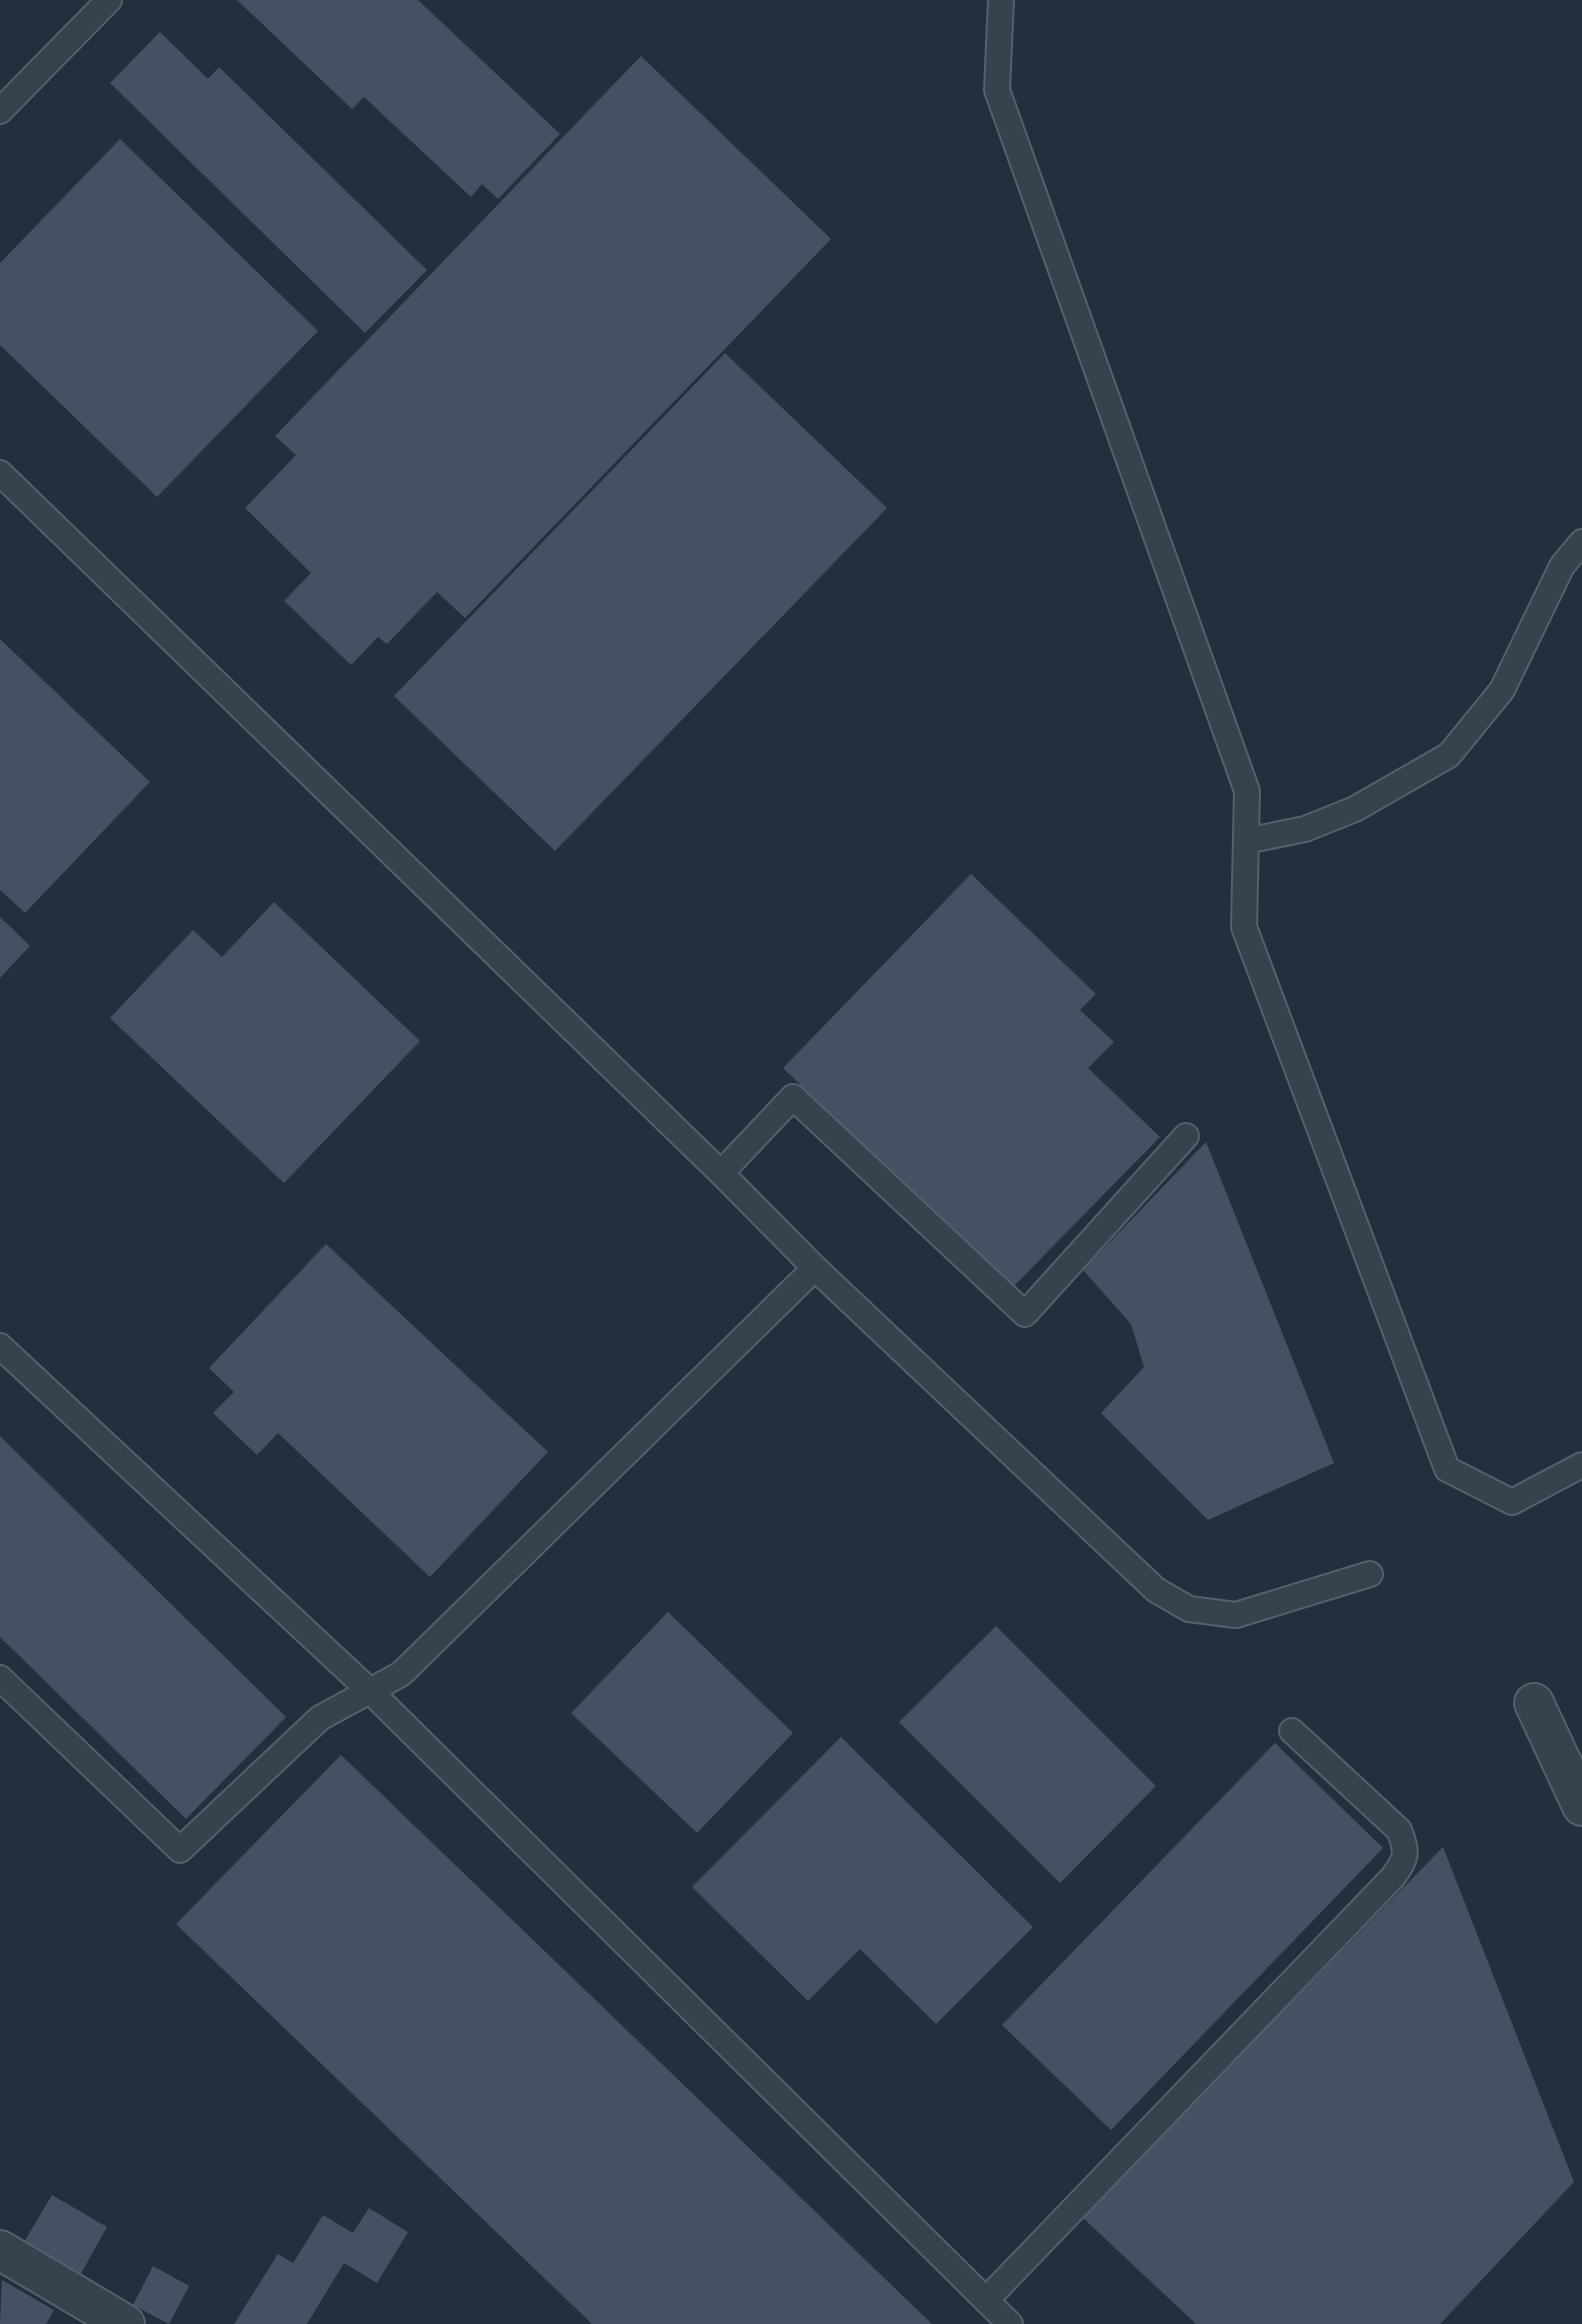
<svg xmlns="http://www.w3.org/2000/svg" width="1582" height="2324" font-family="Figtree,sans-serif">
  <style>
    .building { fill: #455162 }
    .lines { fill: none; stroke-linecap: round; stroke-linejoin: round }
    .lane-casing { stroke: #565f6c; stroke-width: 28 }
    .street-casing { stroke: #565f6c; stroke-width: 42 }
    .lane { stroke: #38414e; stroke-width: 24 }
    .street { stroke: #38414e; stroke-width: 38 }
  </style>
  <rect width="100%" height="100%" fill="#242f3e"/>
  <path class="building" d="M237 0H418L560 134 498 199 482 184 471 197 364 97 352 109Z
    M160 32 208 79 219 67 427 270 365 333 110 83Z
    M641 56 831 239 465 618 437 592 387 644 378 637 351 665 284 601 311 573 245 508 296 455 275 436Z
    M120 139 318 331 157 497 0 345V263Z
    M725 353 887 508 555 851 394 696Z
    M0 639 150 782 25 913 0 890Z
    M971 874 1096 994 1080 1010 1114 1042 1088 1068 1160 1137 1011 1289 783 1068Z
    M274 902 420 1041 284 1183 110 1018 193 930 222 957Z
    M0 917 30 946 0 978Z
    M1206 1142 1334 1463 1208 1520 1101 1413 1144 1367 1131 1324 1083 1270Z
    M326 1244 548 1452 430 1577 278 1433 257 1455 213 1413 234 1392 209 1368Z
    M0 1436 286 1717 186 1819 0 1637Z
    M668 1612 793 1733 697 1833 571 1713Z
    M996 1626 1156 1786 1060 1883 899 1722Z
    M841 1737 1033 1927 936 2024 860 1949 808 2001 692 1887Z
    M1275 1743 1383 1848 1111 2130 1002 2025Z
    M341 1755 770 2168 932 2324H592L176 1924Z
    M1443 1847 1574 2182 1440 2324H1196L1082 2217Z
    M52 2195 107 2227 80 2275 24 2242Z
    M369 2208 408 2232 377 2283 344 2263 307 2324H234L278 2254 293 2263 323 2215 353 2233Z
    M153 2266 189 2286 169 2324 133 2305Z
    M2 2280 54 2310 46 2324H0Z"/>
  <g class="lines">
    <g class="lane-casing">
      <path id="lane" d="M1001 0 997 90 1247 791 1244 927 1447 1469 1512 1502 1582 1465
        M0 111 109 0
        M0 473 721 1173 815 1268 1156 1590 1189 1609 1236 1615 1370 1574
        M1246 841 1305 829 1355 809 1449 755 1502 690 1562 566 1582 542
        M721 1173 793 1097 1025 1314 1186 1136
        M0 1346 371 1692 1010 2324
        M0 1678 180 1850 320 1718 401 1674 815 1268
        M986 2300 1393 1877C1407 1858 1408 1852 1399 1830L1292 1731"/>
    </g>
    <g class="street-casing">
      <path id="street" d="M1534 1703 1582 1806
        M0 2250 125 2324"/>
    </g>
    <use href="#lane" class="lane"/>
    <use href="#street" class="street"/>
  </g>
</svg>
